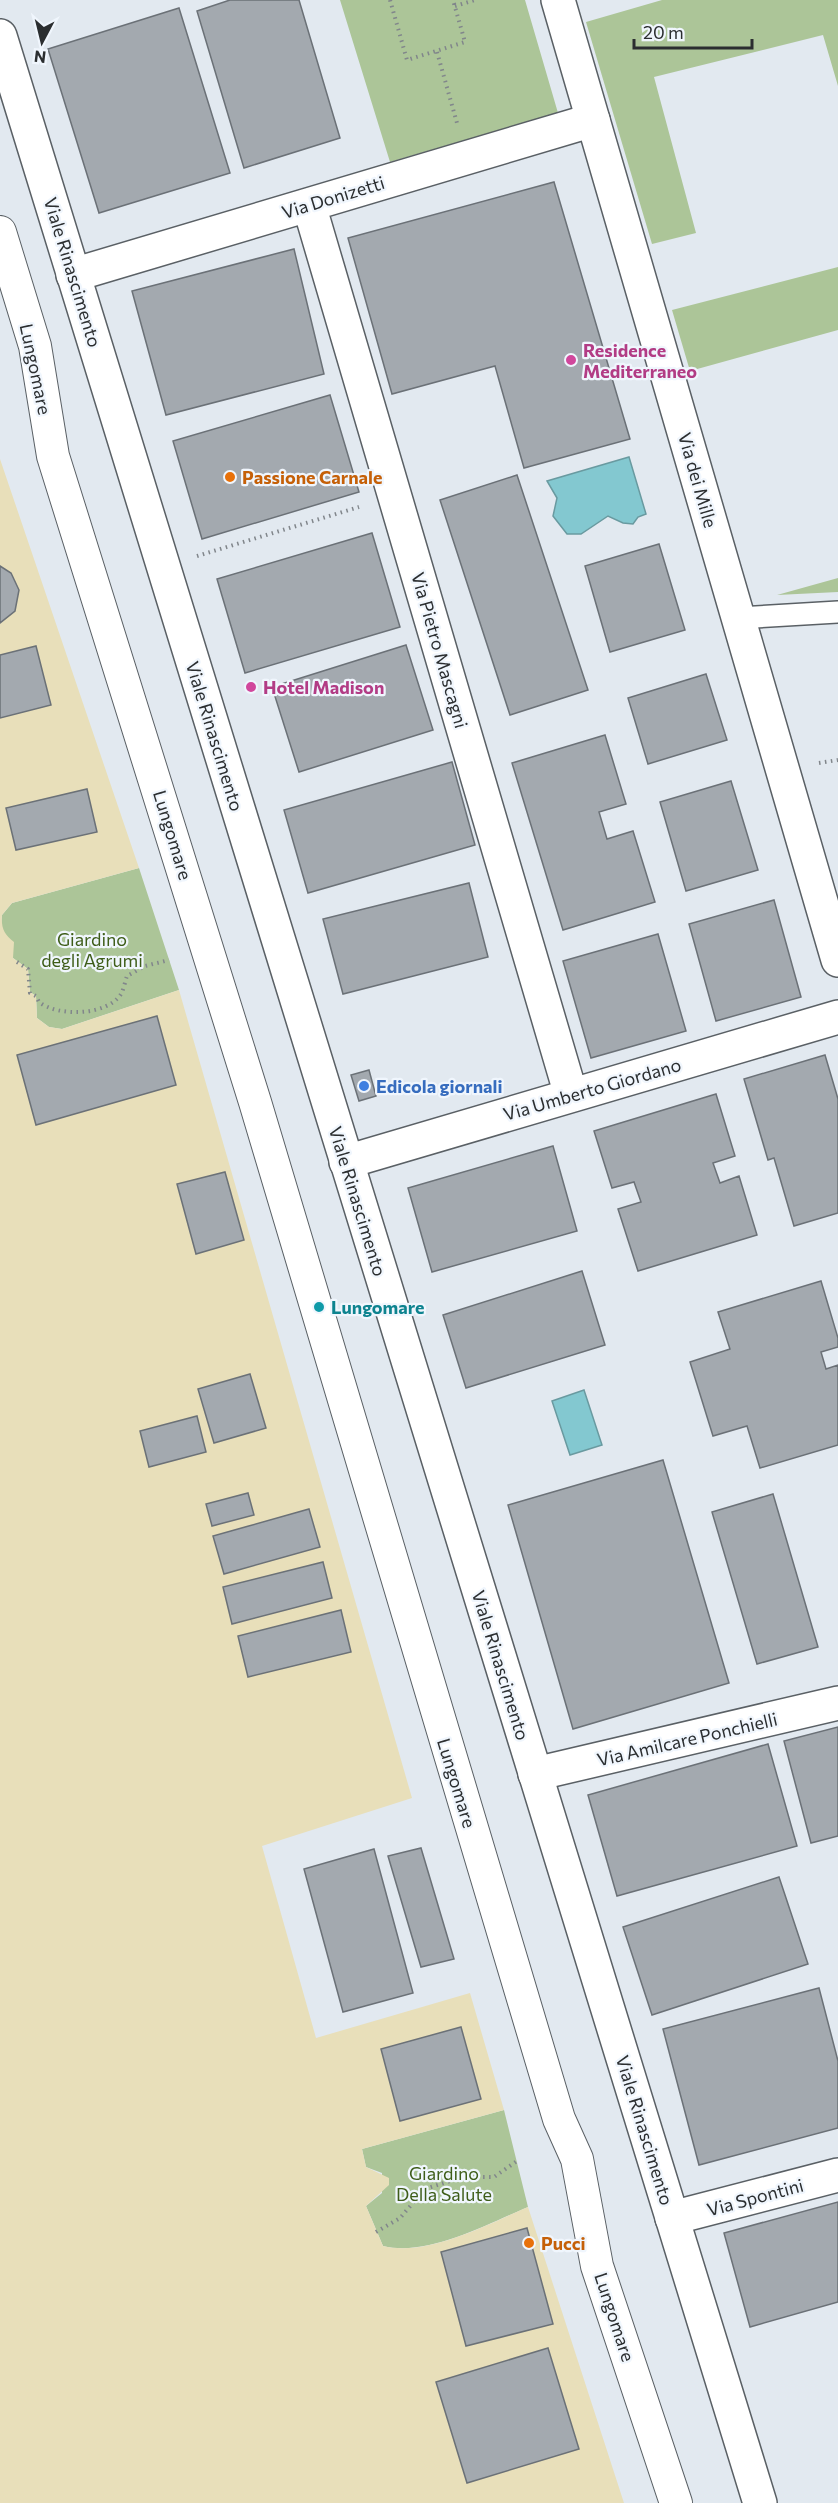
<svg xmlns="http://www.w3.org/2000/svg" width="838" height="2503" font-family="Commissioner,sans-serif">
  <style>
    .green { fill: #acc598 }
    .sand { fill: #e8dfba }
    .water { fill: #83c8d0; stroke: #699aa0; stroke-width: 1.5 }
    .building { fill: #a3a9af; stroke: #6b7177; stroke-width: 1.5 }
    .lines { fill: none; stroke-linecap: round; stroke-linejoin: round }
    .service-casing { stroke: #5a6065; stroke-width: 24 }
    .pedestrian-casing { stroke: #5a6065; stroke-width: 34 }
    .minor-casing { stroke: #5a6065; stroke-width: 36 }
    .tertiary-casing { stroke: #5a6065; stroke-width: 36 }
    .path { stroke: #81868b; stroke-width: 4; stroke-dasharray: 1.5 4.5; stroke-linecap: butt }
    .service { stroke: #fff; stroke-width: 21 }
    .pedestrian { stroke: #fff; stroke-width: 32 }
    .minor { stroke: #fff; stroke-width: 33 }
    .tertiary { stroke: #fff; stroke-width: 33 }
    .hotel-dot { fill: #d1479c; stroke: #f0f6fd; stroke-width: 2 }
    .food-dot { fill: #e8710a; stroke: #f0f6fd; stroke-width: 2 }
    .shop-dot { fill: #3f7fe0; stroke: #f0f6fd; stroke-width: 2 }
    .culture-dot { fill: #0f9aa8; stroke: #f0f6fd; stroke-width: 2 }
    .labels { text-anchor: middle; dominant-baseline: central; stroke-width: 4.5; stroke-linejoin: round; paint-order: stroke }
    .street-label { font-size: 18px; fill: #2b2e30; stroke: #f0f6fd }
    .hotel-label { font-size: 18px; font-weight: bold; fill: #b23c85; stroke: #f0f6fd; text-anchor: start }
    .food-label { font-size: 18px; font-weight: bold; fill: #c56008; stroke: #f0f6fd; text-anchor: start }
    .park-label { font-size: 18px; fill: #3e5d19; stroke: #f0f6fd }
    .shop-label { font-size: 18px; font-weight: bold; fill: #366cbe; stroke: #f0f6fd; text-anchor: start }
    .culture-label { font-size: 18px; font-weight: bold; fill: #0d838f; stroke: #f0f6fd; text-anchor: start }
  </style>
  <rect width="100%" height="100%" fill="#e2e9f0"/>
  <path class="green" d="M340 0H525L558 113 390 162Z
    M662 0H838V86L823 35 654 77 696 233 652 244 586 22Z
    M838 267V330L690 371 672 310Z
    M838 578V592L777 595Z
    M139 868 179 990 62 1029 49 1027 37 1018 36 996 30 992 28 969 13 958 1 925 2 915 12 903Z
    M504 2110 528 2207C487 2224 428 2257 383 2246L366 2206 382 2193V2173L366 2167 362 2149Z"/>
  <path class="sand" d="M0 459 139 868 12 903 2 915C1 928 4 934 14 942L13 958 28 969 30 992 36 996 37 1018 49 1027 62 1029 179 990 412 1798 262 1846 316 2038 470 1993 504 2110 362 2149 366 2167 389 2178V2185L366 2206 383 2246C428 2257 488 2224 528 2207L624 2503H0Z"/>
  <path class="water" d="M629 457 646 514 638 517 633 524 623 523 608 516 581 534H567L553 516 557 498 547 481Z
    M584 1390 602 1445 570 1455 552 1401Z"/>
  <path class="building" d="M230 0H299L340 138 244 168 197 11Z
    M179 8 230 173 99 213 48 49Z
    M554 182 630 439 524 468 495 366 392 394 348 238Z
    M294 249 324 374 166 415 132 291Z
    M330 395 359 492 202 539 173 441Z
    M517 475 588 690 510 715 440 500Z
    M372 533 400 627 245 673 217 579Z
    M659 544 685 630 610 652 585 566Z
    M0 566 11 573 19 590 15 611 0 623Z
    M406 645 433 730 299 772 272 687Z
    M36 646 51 705 0 718V655Z
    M706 674 727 740 648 764 628 698Z
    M605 735 626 804 599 812 607 839 633 831 655 902 563 930 512 763Z
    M452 762 475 845 308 893 284 810Z
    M731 781 758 870 686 891 660 802Z
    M87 789 97 832 16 850 6 808Z
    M469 883 488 957 343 994 323 919Z
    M774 900 801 997 716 1021 689 924Z
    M658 934 686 1031 591 1058 563 961Z
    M157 1016 176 1085 36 1125 17 1055Z
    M825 1055 838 1099V1213L794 1226 774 1158 768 1160 744 1079Z
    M369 1070 376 1096 359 1101 351 1075Z
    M716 1094 735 1156 713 1163 720 1183 739 1176 757 1235 638 1271 618 1209 641 1202 634 1182 612 1188 594 1131Z
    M553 1146 577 1231 432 1272 408 1188Z
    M225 1172 244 1240 196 1254 177 1184Z
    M582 1271 605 1345 466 1388 443 1315Z
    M821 1281 838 1338V1347L821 1352 826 1369 838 1365V1445L760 1468 747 1426 713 1436 690 1362 730 1349 718 1312Z
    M250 1374 266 1428 214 1443 198 1389Z
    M197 1416 206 1452 149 1467 140 1431Z
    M663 1460 729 1683 573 1729 508 1505Z
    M248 1493 254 1515 212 1526 206 1504Z
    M773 1494 818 1647 757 1664 712 1512Z
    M309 1509 320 1547 224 1574 213 1536Z
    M323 1562 332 1598 232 1624 223 1587Z
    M341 1610 351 1652 248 1677 238 1636Z
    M838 1727V1836L811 1843 784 1741Z
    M768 1744 797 1846 617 1896 588 1795Z
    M421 1848 454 1959 421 1967 388 1856Z
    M374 1849 413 1993 343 2012 304 1869Z
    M779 1877 808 1964 652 2015 623 1927Z
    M819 1988 838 2061V2128L699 2165 663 2029Z
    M461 2027 481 2099 400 2121 381 2049Z
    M838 2202V2302L750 2327 724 2233Z
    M527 2228 553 2324 466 2346 441 2252Z
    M548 2348 579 2449 467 2483 436 2382Z"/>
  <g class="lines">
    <g class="service-casing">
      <path id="service" d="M738 618 838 612"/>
    </g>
    <g class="pedestrian-casing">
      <path id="pedestrian" d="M0 232 35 346 53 456 255 1102 559 2119 577 2159 597 2266 676 2503"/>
    </g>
    <g class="minor-casing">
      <path id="minor" d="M309 205 571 1095
        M73 275 593 120
        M346 1162 838 1017
        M535 1774 838 1703
        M672 2218 838 2175"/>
    </g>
    <g class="tertiary-casing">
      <path id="tertiary" d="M558 0 838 960
        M0 36 760 2503"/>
    </g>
    <path class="path" d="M390 0 407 60 465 42 453 0
      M455 6 475 0
      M437 52 457 123
      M197 556 359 507
      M819 763 838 760
      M17 962 28 969 30 993 36 996 39 1002C58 1017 107 1016 121 994 124 989 125 981 127 976L145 966 169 960
      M376 2232 400 2218 425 2189 463 2177H494L517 2161"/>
    <use href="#service" class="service"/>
    <use href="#pedestrian" class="pedestrian"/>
    <use href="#minor" class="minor"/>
    <use href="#tertiary" class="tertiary"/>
  </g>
  <g class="hotel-dot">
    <circle cx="571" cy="360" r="6"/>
    <circle cx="251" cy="687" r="6"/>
  </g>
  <g class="food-dot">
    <circle cx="230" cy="477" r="6"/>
    <circle cx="529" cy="2243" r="6"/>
  </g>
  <circle class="shop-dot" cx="364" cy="1086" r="6"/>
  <circle class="culture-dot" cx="319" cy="1307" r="6"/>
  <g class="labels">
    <g class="street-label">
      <text transform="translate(333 197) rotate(-17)">Via Donizetti</text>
      <text transform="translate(73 272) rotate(73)">Viale Rinascimento</text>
      <text transform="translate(36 369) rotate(78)">Lungomare</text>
      <text transform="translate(698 480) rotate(74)">Via dei Mille</text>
      <text transform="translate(440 650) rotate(74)">Via Pietro Mascagni</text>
      <text transform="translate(215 736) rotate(73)">Viale Rinascimento</text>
      <text transform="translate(173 835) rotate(73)">Lungomare</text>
      <text transform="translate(592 1089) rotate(-16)">Via Umberto Giordano</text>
      <text transform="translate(358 1201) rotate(73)">Viale Rinascimento</text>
      <text transform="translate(501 1665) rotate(73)">Viale Rinascimento</text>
      <text transform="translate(687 1739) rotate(-13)">Via Amilcare Ponchielli</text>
      <text transform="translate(457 1783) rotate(73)">Lungomare</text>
      <text transform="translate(645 2130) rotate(73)">Viale Rinascimento</text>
      <text transform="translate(755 2197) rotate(-15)">Via Spontini</text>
      <text transform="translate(615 2317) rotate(72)">Lungomare</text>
    </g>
    <g class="hotel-label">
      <text x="583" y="350">Residence<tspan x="583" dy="21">Mediterraneo</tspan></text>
      <text x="263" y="687">Hotel Madison</text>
    </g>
    <g class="food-label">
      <text x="242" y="477">Passione Carnale</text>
      <text x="541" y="2243">Pucci</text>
    </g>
    <g class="park-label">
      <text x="92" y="939">Giardino<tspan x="92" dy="21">degli Agrumi</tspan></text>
      <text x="444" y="2173">Giardino<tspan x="444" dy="21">Della Salute</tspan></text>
    </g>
    <g class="shop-label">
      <text x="376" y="1086">Edicola giornali</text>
    </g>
    <g class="culture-label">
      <text x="331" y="1307">Lungomare</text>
    </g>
  </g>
  <g transform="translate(42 42) rotate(187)" stroke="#f0f6fd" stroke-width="4.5" paint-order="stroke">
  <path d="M0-4.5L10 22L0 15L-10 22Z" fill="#2b2e30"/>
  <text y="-9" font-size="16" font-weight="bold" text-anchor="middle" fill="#2b2e30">N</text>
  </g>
  <path d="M634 39v9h118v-9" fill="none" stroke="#2b2e30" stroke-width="3"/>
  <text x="643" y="39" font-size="18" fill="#2b2e30" stroke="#f0f6fd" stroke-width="4.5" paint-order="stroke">20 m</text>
</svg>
